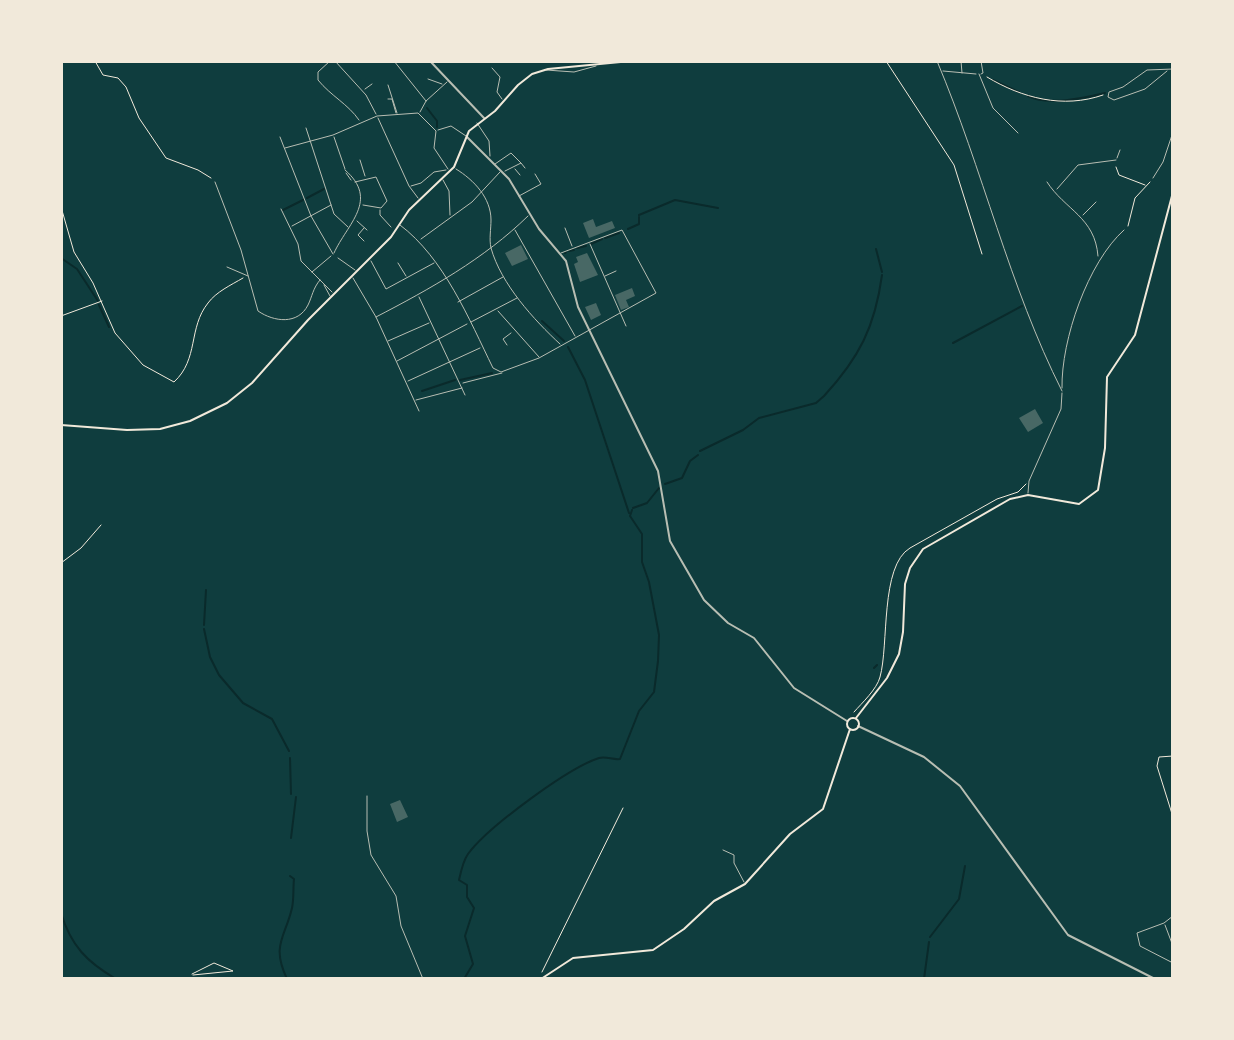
<svg xmlns="http://www.w3.org/2000/svg" width="1234" height="1040" font-family="Literata,serif">
  <style>
    .lines { fill: none; stroke-linecap: round; stroke-linejoin: round }
    .stream { stroke: #0a2a2b; stroke-width: 2 }
    .building { fill: #486865 }
    .path { stroke: #f1e9da; stroke-width: 1 }
    .service { stroke: #b8beb3; stroke-width: 1 }
    .minor { stroke: #b8beb3; stroke-width: 1 }
    .tertiary { stroke: #b8beb3; stroke-width: 2 }
    .secondary { stroke: #f1e9da; stroke-width: 2 }
  </style>
  <rect width="100%" height="100%" fill="#0f3d3e"/>
  <g class="lines">
    <path class="stream" d="M993 80 1019 92
      M1028 96C1048 106 1084 98 1105 93
      M427 108 437 121V127
      M307 198 324 189
      M283 210 303 200
      M639 215 675 200 718 208
      M628 229 639 224V217
      M605 238 619 233
      M591 244 602 239
      M577 248 586 246
      M876 249 882 272
      M569 251 574 250
      M565 253 566 252
      M61 258 77 269 98 301
      M99 305 109 327
      M542 321 564 341
      M953 343 1022 306
      M568 347 585 380 629 513
      M460 380 492 373
      M422 391 455 380
      M700 451 743 430 759 418 816 403 824 396C859 358 875 327 882 275
      M665 484 682 478 690 461 698 455
      M633 508 647 503 659 488
      M204 625 206 590
      M204 629 210 657 219 675 243 703 272 719 289 751
      M874 668 877 665
      M290 758 291 794
      M291 838 296 797
      M61 913C71 946 87 962 116 979
      M930 937 959 899 965 866
      M287 979C271 945 285 938 292 908 294 899 293 888 294 879L290 876
      M464 979 473 964 465 936 474 908 467 897V885L459 880C461 871 463 861 468 854 488 827 568 768 599 758 606 756 613 760 620 759L639 711 654 692 658 661 659 635 649 582 642 562V534L630 516 632 510
      M924 979 929 942"/>
  </g>
  <path class="building" d="M593 219 596 227 612 221 615 228 589 238 583 223Z
    M521 245 528 259 512 266 505 253Z
    M587 253 598 275 580 282 574 264 578 262 576 257Z
    M632 288 635 296 626 300 629 307 621 310 615 295Z
    M596 303 601 315 591 320 585 307Z
    M1035 409 1043 423 1028 432 1019 418Z
    M400 800 408 817 397 822 390 804Z"/>
  <g class="lines">
    <path class="path" d="M95 61 103 75 118 78 126 87 139 118 166 158 198 170 211 178
      M886 61 954 165 982 254
      M987 77C1022 98 1063 109 1103 95
      M1116 167 1119 175 1145 185
      M61 207 74 252 93 283 115 333 143 365 174 382C199 359 188 328 208 303 216 292 231 285 243 278
      M1128 226 1135 198 1150 182
      M61 316 102 301
      M61 563 81 548 101 525
      M854 712C862 703 877 689 880 677 889 645 880 566 910 548L997 499 1018 492 1026 484
      M1173 756 1159 757 1157 766 1173 817
      M542 972 623 808
      M192 974 214 963 233 971 193 975"/>
    <path class="service" d="M428 79 442 84
      M388 85 397 113
      M388 99H392L396 113
      M495 164 511 153 521 163
      M515 169 520 175
      M505 171 521 163 525 168
      M519 196 541 184 535 174
      M338 258 355 270
      M227 267 248 276
      M367 796V831L371 855 396 896 401 926 423 979
      M723 850 734 855V863L744 882"/>
    <path class="minor" d="M330 61 318 72V80C331 96 348 104 359 120
      M335 61 366 95 376 114
      M394 61 426 101
      M937 61C983 170 1009 286 1062 391
      M961 61 962 73
      M1172 61 1173 62
      M492 68 500 77 497 92 502 99
      M546 70 574 72 596 66
      M943 71 976 74
      M1167 71 1145 89 1114 100 1108 97 1109 92 1123 87 1147 70 1173 69
      M979 74 993 108 1018 133
      M981 74 983 73 981 61
      M365 89 372 84
      M420 112 426 101 447 82
      M378 118 409 186 418 198
      M477 123 489 141 490 156
      M306 128 334 214 348 227
      M438 130 451 126 466 136
      M280 137 311 216 333 254
      M334 137 345 169
      M285 148 333 135 377 116 418 113 436 131 434 148 448 169
      M1117 158 1120 150
      M360 160 365 176
      M456 169C474 180 491 198 491 220 491 229 489 239 491 248 501 284 534 320 560 344
      M346 173 351 180
      M1153 178 1163 162 1173 132
      M443 180 449 191 450 215
      M215 182 241 250 258 311C274 322 298 325 308 305 312 297 313 288 320 280
      M355 182 376 177 387 201 381 208 363 205
      M1047 182C1065 210 1095 217 1098 256
      M411 186 421 183 434 172 446 170
      M1057 189 1078 165 1116 160
      M281 209 298 244 301 261 332 292
      M380 210V215L391 227
      M1083 215 1096 202
      M357 221 367 230
      M400 225C444 258 469 319 493 368L501 372 539 358 656 293 622 230 561 253
      M292 226 331 205
      M364 228 358 235 364 241
      M565 228 572 246
      M515 230 575 336
      M421 239 472 202 500 172
      M590 244 626 326
      M334 253C347 224 380 200 345 170
      M371 261 386 289 434 263
      M398 263 406 276
      M312 272 331 256
      M605 276 616 271
      M353 278 376 317 419 411
      M324 285 330 296
      M419 297 465 395
      M458 302 503 277
      M498 311 539 357
      M376 317C430 289 484 259 528 216
      M471 322 517 298
      M388 341 429 323
      M507 345 503 339 511 333
      M397 361 467 324
      M408 381 480 348
      M463 383 502 373
      M1062 388C1061 340 1088 262 1124 230
      M416 400 462 388
      M1028 493 1029 481 1061 409 1062 393
      M1173 916 1164 923 1137 933 1140 946 1173 963
      M1165 925 1173 946"/>
    <path class="tertiary" d="M430 61 484 118
      M467 137 509 179 539 229 566 261 578 307 658 471 670 541 704 600 728 623 754 638 794 688 847 721
      M858 726 924 757 960 786 1068 935 1155 979"/>
    <path class="secondary" d="M61 425 127 430 160 429 190 421 227 403 252 383 308 320 391 237 409 210 454 167 469 131 495 111 518 85 532 74 548 69 631 61
      M847 724a6 6 0 1 1 12 0a6 6 0 1 1-12 0Z
      M856 718 887 678 899 654 903 632 905 584 910 568 923 549 1010 499 1028 495 1079 504 1098 490 1105 448 1107 377 1135 335 1173 192
      M541 979 573 958 653 950 684 929 714 901 745 884 790 834 823 809 850 729"/>
  </g>
  <rect width="1234" height="1040" fill="none" stroke="#f1e9da" stroke-width="126"/>
</svg>
